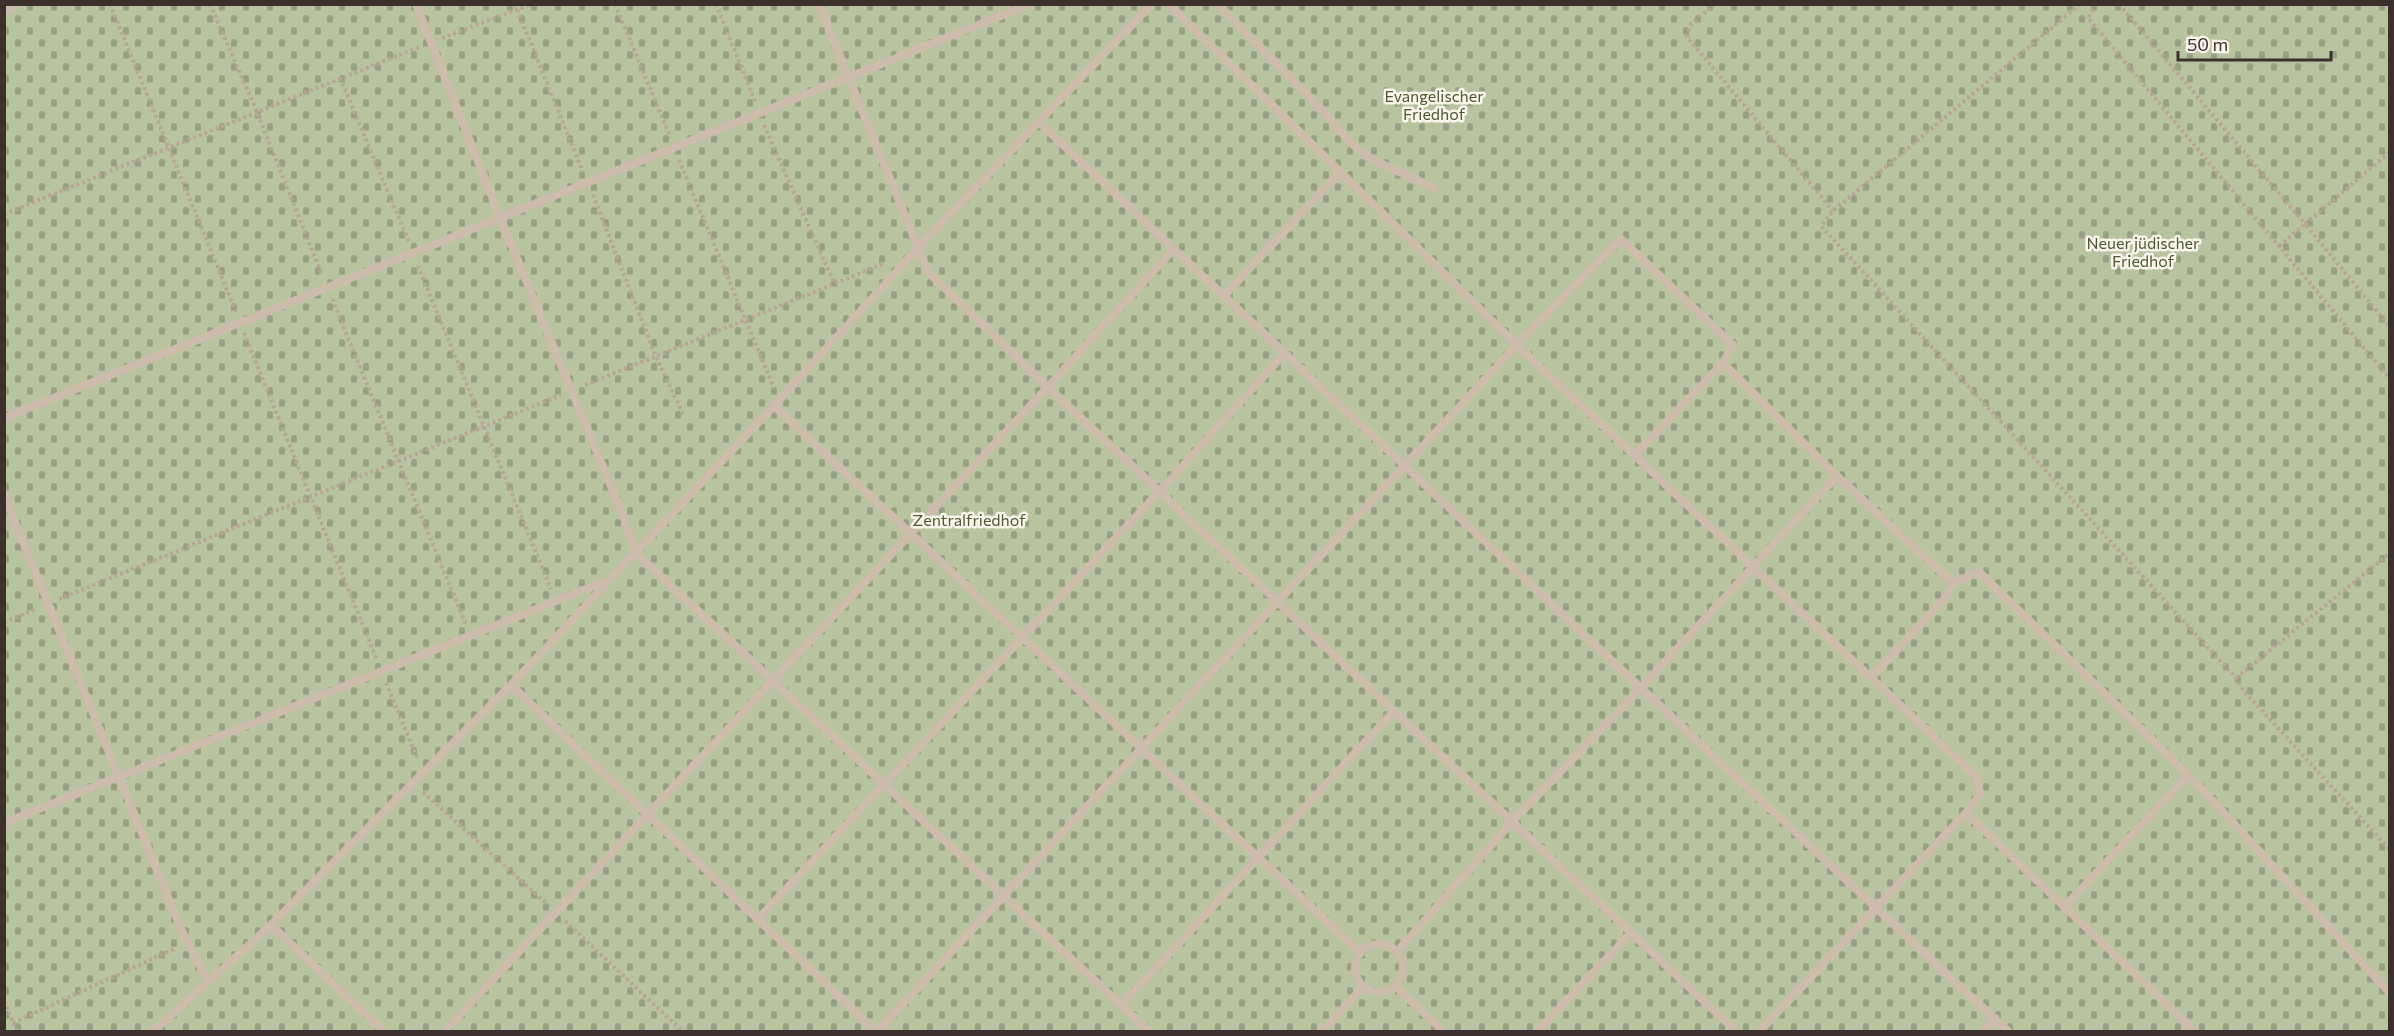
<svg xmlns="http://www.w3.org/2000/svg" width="2394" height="1036" font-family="Commissioner,sans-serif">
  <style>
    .cemetery { fill: url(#cemetery-stones) }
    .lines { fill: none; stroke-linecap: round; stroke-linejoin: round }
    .path { stroke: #b9a596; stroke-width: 4; stroke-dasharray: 3 3; stroke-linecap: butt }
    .service { stroke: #cdbbac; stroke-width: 8 }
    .labels { text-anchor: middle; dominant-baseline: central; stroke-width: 5; stroke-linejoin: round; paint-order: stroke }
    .park-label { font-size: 16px; fill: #4a5a2e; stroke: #fbf5ee }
  </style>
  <defs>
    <pattern id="cemetery-stones" width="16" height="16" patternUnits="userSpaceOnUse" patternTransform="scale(1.5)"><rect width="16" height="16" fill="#b8c4a0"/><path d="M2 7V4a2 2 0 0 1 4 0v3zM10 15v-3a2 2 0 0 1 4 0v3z" fill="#97a083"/></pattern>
  </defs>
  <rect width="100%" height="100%" fill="#f4ebe1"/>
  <path class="cemetery" d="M5 5H2389V1031L5 1032Z"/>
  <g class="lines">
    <path class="path" d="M110 4 236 312
      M210 4 257 112 322 275
      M515 4 583 172
      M615 4 670 136
      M716 4 755 101
      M1715 4 1691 24 1687 37 1833 211
      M2080 4 1833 211 1821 226 2236 678 2243 690 2390 850
      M2096 4 2088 18 2390 379
      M2119 4 2305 224 2390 152
      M442 38 532 4
      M340 78 409 242
      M764 125 834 283
      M679 160 774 388
      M593 195 656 357 684 416
      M4 214 419 47
      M2279 246 2305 224 2390 327
      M418 266 551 589
      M332 299 466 625
      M244 333 377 660
      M585 385 883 264
      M59 599 561 395
      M4 622 36 609
      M2236 678 2390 553
      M386 683 418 760
      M423 792 546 903
      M565 921 683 1032
      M4 1001 17 1032
      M13 1023 176 948"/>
    <path class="service" d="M416 4 500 217 625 520 635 552 1150 1032
      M819 4 928 272 1048 387 1737 1032
      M1169 4 1517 345 1977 777 1980 794 1966 813 1759 1032
      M1218 4 1316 103 1351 143 1373 160 1435 188
      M4 10 19 4
      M1039 122 1641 688 2009 1032
      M1224 296 1340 172
      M774 406 1361 953
      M4 418 1030 4
      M1634 456 1723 363 1837 476 1953 583 1979 572 2189 775 2390 993
      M4 495 182 931 207 980
      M1871 678 1945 598 1953 583
      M511 685 877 1032
      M1966 813 2196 1032
      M4 823 606 581
      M2064 907 2189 775
      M758 919 1160 491 1285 353
      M271 925 385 1032
      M1355 968a24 24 0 1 1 48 0a24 24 0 1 1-48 0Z
      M1397 952 1512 822 1641 688 1837 476
      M1395 986 1444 1032
      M1122 1005 1394 711
      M153 1032 271 925 511 685 774 406 918 248 1152 4
      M444 1032 1048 387 1174 249
      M877 1032 1517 345 1621 239 1733 345 1723 363
      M1322 1032 1364 986
      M1537 1032 1631 933
      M1982 1032 1995 1018"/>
  </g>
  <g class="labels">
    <g class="park-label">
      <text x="1434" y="95">Evangelischer<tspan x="1434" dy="18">Friedhof</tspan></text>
      <text x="2143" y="242">Neuer jüdischer<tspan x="2143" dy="18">Friedhof</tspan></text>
      <text x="969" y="519">Zentralfriedhof</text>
    </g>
  </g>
  <rect width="2394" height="1036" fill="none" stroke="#3b302b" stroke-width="12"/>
  <path d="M2178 51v9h153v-9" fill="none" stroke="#3b302b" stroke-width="3"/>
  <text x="2187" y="51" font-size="18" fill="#3b302b" stroke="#fbf5ee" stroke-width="4.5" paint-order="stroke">50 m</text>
</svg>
